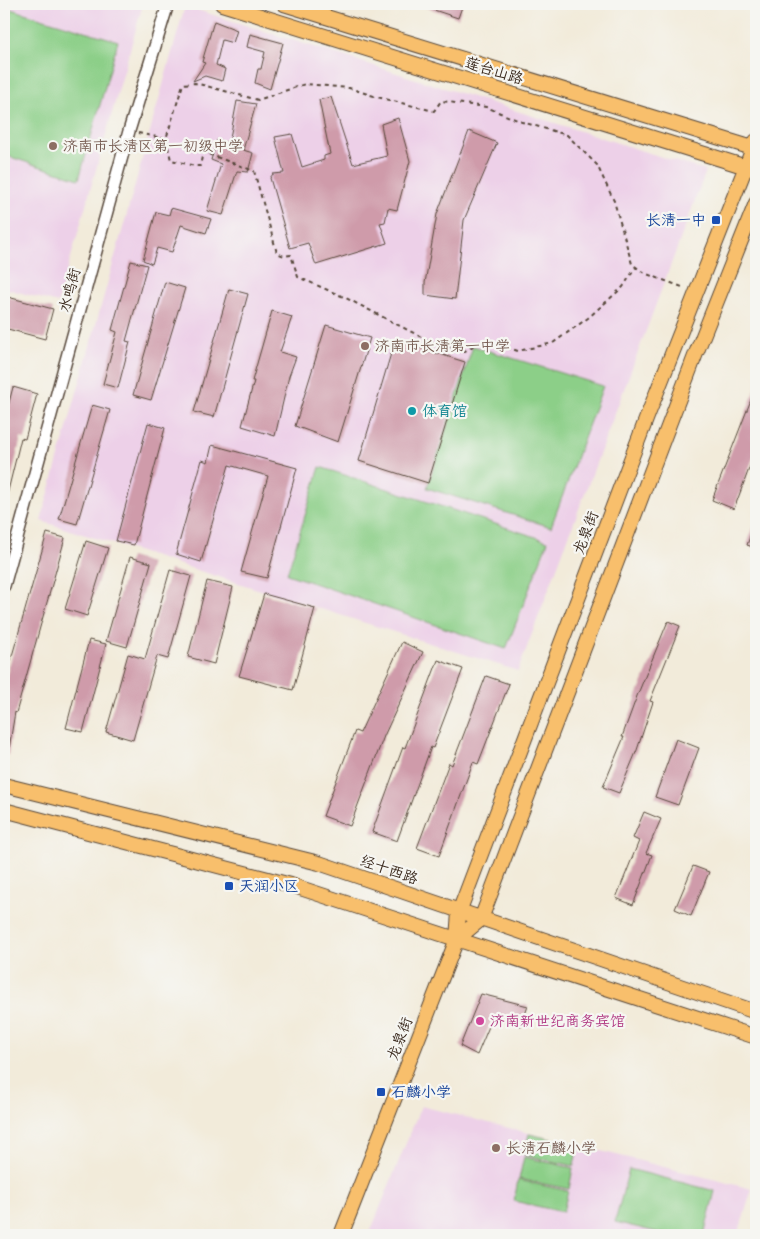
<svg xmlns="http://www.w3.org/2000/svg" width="760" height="1239" font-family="'Architects Daughter','LXGW WenKai TC',sans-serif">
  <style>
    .built { fill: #edd0e8 }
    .green { fill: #8ccf88; stroke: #647c53 }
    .building { fill: #cf9baa }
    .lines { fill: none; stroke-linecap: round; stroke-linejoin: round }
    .minor-casing { stroke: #56473a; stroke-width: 14 }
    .major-casing { stroke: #56473a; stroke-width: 16 }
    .path { stroke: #56473a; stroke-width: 2; stroke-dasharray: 4 4; stroke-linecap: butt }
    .minor { stroke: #fff; stroke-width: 11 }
    .major { stroke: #f8bf6c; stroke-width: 14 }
    .education-dot { fill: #8d6e63; stroke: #f6f6f2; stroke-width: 2 }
    .transit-dot { fill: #1a4fb4; stroke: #f6f6f2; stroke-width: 2 }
    .culture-dot { fill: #0f9aa8; stroke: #f6f6f2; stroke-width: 2 }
    .hotel-dot { fill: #d1479c; stroke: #f6f6f2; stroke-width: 2 }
    .labels { text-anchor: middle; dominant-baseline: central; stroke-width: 4.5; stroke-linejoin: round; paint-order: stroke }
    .street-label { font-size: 15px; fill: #3b2a1e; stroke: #f6f6f2 }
    .education-label { font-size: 15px; fill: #785e54; stroke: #f6f6f2; text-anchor: start }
    .transit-label { font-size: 15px; fill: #164399; stroke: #f6f6f2; text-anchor: start }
    .culture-label { font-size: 15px; fill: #0d838f; stroke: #f6f6f2; text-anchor: start }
    .hotel-label { font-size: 15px; fill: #b23c85; stroke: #f6f6f2; text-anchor: start }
  </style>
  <rect width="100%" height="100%" fill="#f6f6f2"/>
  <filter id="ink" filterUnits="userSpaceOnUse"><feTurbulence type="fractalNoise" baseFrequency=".02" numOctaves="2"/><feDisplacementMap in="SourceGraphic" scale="10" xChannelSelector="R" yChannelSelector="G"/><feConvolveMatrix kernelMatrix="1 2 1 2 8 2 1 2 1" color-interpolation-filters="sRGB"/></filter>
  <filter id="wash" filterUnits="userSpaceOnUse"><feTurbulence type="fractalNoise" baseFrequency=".0096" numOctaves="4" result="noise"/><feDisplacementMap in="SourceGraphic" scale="20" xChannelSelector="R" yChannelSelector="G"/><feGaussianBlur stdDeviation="1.12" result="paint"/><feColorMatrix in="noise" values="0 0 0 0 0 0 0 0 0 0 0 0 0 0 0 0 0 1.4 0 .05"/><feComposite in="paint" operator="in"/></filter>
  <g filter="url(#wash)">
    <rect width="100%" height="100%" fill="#f2ebda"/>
    <path class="built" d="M4 4H143L58 303 4 288Z
      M185 6 706 171 518 671 41 521Z
      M421 1106 752 1189 738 1235H369Z"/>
    <path class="green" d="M4 7 118 41 79 179 4 155Z
      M473 346 603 386 551 527 427 488Z
      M320 467 548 541 506 649 287 574Z
      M529 1134 578 1145 574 1166 524 1155Z
      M524 1157 573 1168 569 1189 519 1179Z
      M629 1169 715 1191 704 1235H669L615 1222Z
      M518 1180 568 1191 563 1212 514 1201Z"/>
    <g id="blocks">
      <path class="building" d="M419 4H463L458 18 419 5Z
        M214 21 237 30 233 43 222 40 216 65 225 69 222 81 205 76 193 81 205 63 202 62Z
        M250 34 283 43 270 89 255 83 258 69H261L265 52 247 47Z
        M331 97 353 164 387 156 381 124 398 118 410 161 397 210 388 208 385 222 380 223 387 243 316 265 308 243 290 248 270 178 273 174 284 173 275 137 292 134 302 167 324 160V156L330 154 319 100Z
        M237 101 256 104 243 150 253 153 248 172 237 171 223 215 207 211 221 164 211 160 217 140 229 143Z
        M469 131 497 143 464 220 455 299 425 295V283L437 214Z
        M171 208 211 219 206 233 181 225 172 252 157 248 152 264 143 260 156 212 169 215Z
        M131 261 147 265 126 341 130 342 118 388 103 384 117 332 112 330Z
        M165 282 185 288 151 400 133 395Z
        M229 289 248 294 214 417 194 412Z
        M4 296 53 309 45 339 4 328Z
        M272 311 292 317 280 352 296 357 289 376 275 436 242 426 254 381H252Z
        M326 325 370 338 338 442 295 426Z
        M395 340 465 362 428 483 359 461Z
        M13 387 37 394 25 439 21 438 7 495H4V422Z
        M756 387V450L734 509 712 500Z
        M92 405 110 410 77 524 59 519Z
        M148 423 165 428 134 545 116 541Z
        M212 445 297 468 267 578 241 572 268 476 229 465 201 562 176 554 202 460 208 462Z
        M755 523H756V548L747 545Z
        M47 533 65 538 16 713 15 712 8 755H4V684Z
        M86 541 108 548 87 616 65 609Z
        M130 557 151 563 127 647 106 641Z
        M170 570 191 576 168 659 157 656 133 740 106 732 128 654 145 659Z
        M207 581 233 587 214 664 188 657Z
        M264 594 315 608 293 690 239 676Z
        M668 621 680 626 650 701 653 702 637 750 619 793 603 787 624 737H622L637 696Z
        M89 640 106 644 83 732 66 728Z
        M402 642 423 652 384 736 350 826 323 816 355 731 360 733Z
        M438 660 463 669 433 748 431 747 397 841 372 832 403 747 405 748Z
        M486 676 509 684 478 764 473 762 439 856 417 848 449 763 452 765Z
        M676 739 699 748 678 805 655 797Z
        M644 812 661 819 646 853 652 855 633 905 616 898 639 841 633 838Z
        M693 866 709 872 691 916 675 909Z
        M481 994 528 1006 521 1026 493 1017 477 1055 460 1046Z"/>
    </g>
  </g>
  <g filter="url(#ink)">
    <use href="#blocks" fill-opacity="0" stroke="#56473a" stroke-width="1"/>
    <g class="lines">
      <g class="minor-casing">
        <path id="minor" d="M4 586 129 131 168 4"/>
      </g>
      <g class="major-casing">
        <path id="major" d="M222 4 756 170
          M284 4 756 149
          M4 785 319 863 756 1012
          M4 810 291 885 756 1037
          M457 939 481 919 695 356 756 203
          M341 1235 457 939 459 912 647 417 756 141"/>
      </g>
      <path class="path" d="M138 133 166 139 183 84 195 83 258 100 305 84 349 88 377 97 434 111 441 101 486 107 522 122 567 135 597 165 614 201 632 264 644 273 685 288
        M166 139 171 160 195 166H200L203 152 254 171 277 253 284 256 291 255 298 277 346 298 431 342 465 351 483 340 518 351 553 343 588 318 623 287 636 267"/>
      <use href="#minor" class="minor"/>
      <use href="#major" class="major"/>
    </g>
  </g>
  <g class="education-dot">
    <circle cx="53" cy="146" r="5"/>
    <circle cx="365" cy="346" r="5"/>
    <circle cx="496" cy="1148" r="5"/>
  </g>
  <g class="transit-dot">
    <rect x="711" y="215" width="10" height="10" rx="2.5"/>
    <rect x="224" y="881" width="10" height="10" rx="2.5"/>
    <rect x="376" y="1087" width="10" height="10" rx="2.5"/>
  </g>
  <circle class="culture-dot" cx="412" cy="411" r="5"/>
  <circle class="hotel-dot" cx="480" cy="1021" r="5"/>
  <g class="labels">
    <g class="street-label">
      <text transform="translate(494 71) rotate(17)">莲台山路</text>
      <text transform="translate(70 290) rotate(-75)">水鸣街</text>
      <text transform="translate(586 533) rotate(-69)">龙泉街</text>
      <text transform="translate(389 870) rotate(19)">经十西路</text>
      <text transform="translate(400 1039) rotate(-69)">龙泉街</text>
    </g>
    <g class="education-label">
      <text x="63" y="146">济南市长清区第一初级中学</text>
      <text x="375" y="346">济南市长清第一中学</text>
      <text x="506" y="1148">长清石麟小学</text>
    </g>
    <g class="transit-label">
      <text x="706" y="220" text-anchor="end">长清一中</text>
      <text x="239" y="886">天润小区</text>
      <text x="391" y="1092">石麟小学</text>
    </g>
    <g class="culture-label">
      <text x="422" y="411">体育馆</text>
    </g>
    <g class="hotel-label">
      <text x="490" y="1021">济南新世纪商务宾馆</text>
    </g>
  </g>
  <rect width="760" height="1239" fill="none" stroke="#f6f6f2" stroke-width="20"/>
</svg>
